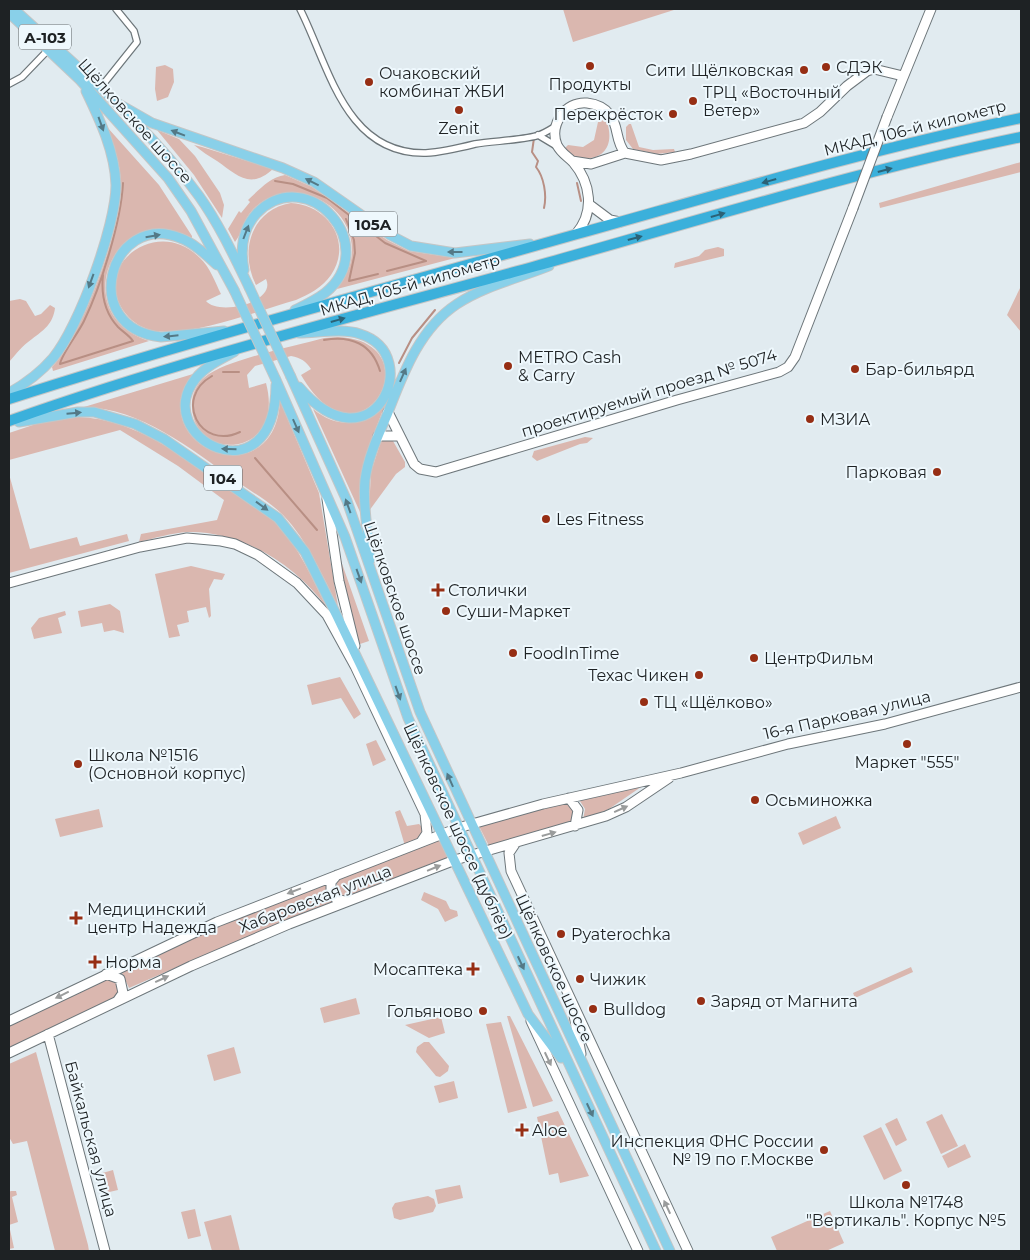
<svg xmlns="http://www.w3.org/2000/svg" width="1030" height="1260" font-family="Montserrat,sans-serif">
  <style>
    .green { fill: #dab7af }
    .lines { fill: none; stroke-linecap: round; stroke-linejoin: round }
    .stream { stroke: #b88f84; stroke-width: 2 }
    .street-casing { stroke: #6d767a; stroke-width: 8 }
    .secondary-casing { stroke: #6d767a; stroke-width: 11 }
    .primary-casing { stroke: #c4c6c6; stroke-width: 11 }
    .highway-casing { stroke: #c4c6c6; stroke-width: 12 }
    .street { stroke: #fff; stroke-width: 5.5 }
    .secondary { stroke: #fff; stroke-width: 9 }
    .primary { stroke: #89d0e9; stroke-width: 9 }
    .highway { stroke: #3bb0db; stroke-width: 10 }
    .secondary-bridge-casing { stroke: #6d767a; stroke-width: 11; stroke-linecap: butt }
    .primary-bridge-casing { stroke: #c4c6c6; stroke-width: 11; stroke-linecap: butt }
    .secondary-bridge { stroke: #fff; stroke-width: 9 }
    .primary-bridge { stroke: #89d0e9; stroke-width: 9 }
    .oneway { fill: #547986 }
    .oneway2 { fill: #2b6276 }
    .oneway3 { fill: #9a9c9c }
    .poi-dot { fill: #962e14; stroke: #eef8fd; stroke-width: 2 }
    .labels { text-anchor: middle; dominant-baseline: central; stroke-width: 4; stroke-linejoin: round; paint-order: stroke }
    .shield { fill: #eef8fd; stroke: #5c6265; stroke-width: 1 }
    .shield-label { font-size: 15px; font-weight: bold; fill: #1e2224 }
    .poi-label { font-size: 16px; fill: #1e2224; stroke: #eef8fd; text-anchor: start }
    .street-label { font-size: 16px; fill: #1e2224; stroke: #eef8fd }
  </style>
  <rect width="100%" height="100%" fill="#e1ebf0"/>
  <path class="green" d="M563 9H677L573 42Z
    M165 65 173 69 174 82 168 97 157 101 155 89 156 67Z
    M602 120 607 122C617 153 594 166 568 154L565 148 568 145 583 147 594 140 598 122Z
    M629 124H631L639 147 653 150 674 149 675 152 657 154 633 149 626 140V127Z
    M107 127 159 185 192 236V238C113 198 66 315 149 341L53 371 52 367C82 337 123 224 121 183 120 163 114 145 107 127Z
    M157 130 179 139 195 156 220 193 224 205 222 218 194 175Z
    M194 145 202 147 273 169C250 190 237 175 217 161 209 156 201 151 194 145Z
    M1021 162V172L880 208 879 203Z
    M285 175 312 187 387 240 409 251 455 258 337 289C342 281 347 274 350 265 364 212 302 173 259 204 242 217 244 231 235 242L228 229 239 211 241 213 250 202 248 200C259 190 270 177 285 175Z
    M291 203C328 205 353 242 331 275 322 288 309 294 296 300 257 311 194 336 155 331 144 329 133 323 126 314 88 267 157 214 200 258 210 267 215 282 221 294L206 301C218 316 277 303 266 279L256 285C239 251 251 210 291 203Z
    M718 247 724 249V256L674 268 675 263 699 256 705 250Z
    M1021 286V332L1007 315Z
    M20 299 26 301 35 316 41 314 50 305 55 308C53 324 44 330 32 339 23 345 16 354 9 362V301Z
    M338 337C436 341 361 479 301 375L311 369C306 361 301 358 291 356L255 366 247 375 249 388 266 383C286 458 194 463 192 407 191 396 196 384 205 377 225 360 295 346 324 338Z
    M193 374C140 447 275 499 280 401L319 493 338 606C322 575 308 541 283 515 270 502 252 492 236 481 191 449 141 408 84 407Z
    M385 405C370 443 359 470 360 512L313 409C337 429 365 427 385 405Z
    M78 417C136 419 184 457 230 490 245 500 263 510 276 523 299 547 312 578 327 608 295 564 242 531 188 532 171 533 155 538 139 542L141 534 217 520 224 500 178 466 120 430 9 460V433L42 422Z
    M585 437 593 438 587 443 580 444 537 461 532 457 534 451Z
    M382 438 393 441 405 462V467L396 474 369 511 371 472Z
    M9 474 30 549 77 537 80 546 127 534 129 541 9 573Z
    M339 555 369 641 357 645 351 629Z
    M191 566 225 574 222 580 214 579 209 589 211 616 209 618 206 607 187 611 189 622 177 625 180 636 169 638 155 574Z
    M110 604 120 611 124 633 114 630 104 632 102 623 81 627 78 611Z
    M65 611 66 615 58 618 62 633 34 639 31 628 39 618Z
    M340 677 361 714 354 719 341 698 312 705 307 685Z
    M376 740 386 760 373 766 366 744Z
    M641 787 609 809 583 820 585 809 578 798Z
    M566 803 574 810 573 821 489 846 479 826Z
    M99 809 103 827 60 837 55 819Z
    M400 810 407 826 419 824 422 827V837L405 846 395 812Z
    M836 816 841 828 803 845 798 833Z
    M441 838 450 858 345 898 337 893V879Z
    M327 883 325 893 329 899 335 902 216 950 129 988 121 971 219 926Z
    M424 892 446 901 450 909 457 911 458 916 445 922 438 909 421 900Z
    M911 967 913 972 855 998 853 993Z
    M104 980C112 980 116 981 119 989L115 998 9 1048V1026Z
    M356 998 360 1014 324 1023 320 1008Z
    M507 1016H510L553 1101 533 1107Z
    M441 1017 445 1033 429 1038 405 1025Z
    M501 1022 527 1108 508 1113 486 1024Z
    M424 1042H429L449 1066 448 1071 440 1077 436 1076 416 1052 417 1047Z
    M234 1047 241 1073 214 1081 207 1055Z
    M36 1052 88 1245 89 1251H55L27 1141 13 1144 9 1137V1064Z
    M454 1081 458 1098 439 1103 434 1086Z
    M558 1111 589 1176 560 1183 558 1173 549 1175 537 1117Z
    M942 1114 958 1146 941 1154 926 1122Z
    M897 1118 907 1140 896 1146 885 1124Z
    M881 1127 902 1171 884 1180 863 1136Z
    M965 1144 971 1157 948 1168 942 1156Z
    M113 1170 118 1190 105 1193 99 1174Z
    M460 1185 463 1198 438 1204 435 1190Z
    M11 1191H16L17 1195 12 1197 18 1222 9 1225 14 1248 9 1249V1192Z
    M428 1196 434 1199 436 1206 433 1212 400 1220 394 1218 392 1208 395 1203Z
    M195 1209 201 1236 188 1239 181 1212Z
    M830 1211 844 1243 826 1251H777L771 1237Z
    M231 1215 240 1251H212L204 1222Z"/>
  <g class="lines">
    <path class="stream" d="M534 138 532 152 538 161 536 167C544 177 547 195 544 208
      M275 181 293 184 327 198 385 243 426 261
      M577 183 581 201
      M346 219 354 240 355 253 349 281 378 274
      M387 271 426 261
      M103 275C101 294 104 312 118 327 123 332 129 335 133 341L60 364C61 355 79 332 84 321 101 286 121 222 123 183
      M324 340C351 335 372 344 380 371
      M399 363 412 338 435 310
      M223 372H239
      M212 376C173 398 200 451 240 432
      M255 458 317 530"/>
    <g class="street-casing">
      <path id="street" d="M300 9C329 66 345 155 426 153 443 152 459 148 475 144 492 141 526 140 539 135 545 133 551 129 556 126
        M9 84 22 77 48 50
        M101 87 137 42 134 31 116 9
        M538 135 558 147"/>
    </g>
    <g class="secondary-casing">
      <path id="secondary" d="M887 117 931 9
        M572 161 591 164 625 153 661 160 691 154 804 123 820 112 847 86 867 71 874 69 903 76
        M590 205 610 220 620 222
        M576 234C595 212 591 183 573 162 567 156 561 153 557 145 549 125 565 101 587 103 596 104 605 108 610 115 619 126 615 141 625 153
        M388 412 414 464 420 469 436 472 677 400 779 372 788 367 795 357 853 208
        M378 436H399
        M327 499 339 581 355 646
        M9 583 140 547 187 538 221 541 235 544 258 555 297 583 327 615 355 666 425 814 427 833 421 842
        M569 798 578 810 575 826
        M515 844 509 853 511 871 688 1251
        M337 875 331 882V892L337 900 347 901
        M106 974 120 979 123 993 118 1000
        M574 1015 581 1054
        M9 1021 217 922 458 828 543 804 681 773 788 744 885 724 1021 687
        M531 1021 638 1251
        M48 1034 105 1251
        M9 1053 191 966 289 924 455 860 606 816 626 807 669 778"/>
    </g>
    <g class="primary-casing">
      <path id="primary" d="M14 9C79 69 147 124 199 196 219 224 234 256 249 287
        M9 13 80 80 168 178 191 211 234 290
        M117 103 152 123 283 168 314 182 390 235 411 246 455 253 530 244
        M217 265C206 255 194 243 180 238 110 210 77 328 161 337L224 331
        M244 270C240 249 242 229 257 213 308 162 383 246 325 293 316 300 305 305 295 310
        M234 352C221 359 206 366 196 378 148 437 275 503 276 385
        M291 377 347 501 420 712 670 1251
        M276 380 345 537 408 718 656 1251
        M299 387C372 473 427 355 360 334 342 328 318 333 299 333
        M9 393C25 384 41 372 53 358 79 327 116 225 116 185 115 152 100 120 86 91
        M19 422 78 412H94L135 424 164 439 278 518 305 552 337 616 528 1014 561 1058
        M370 560C369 533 362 507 365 480 368 457 378 436 387 415 403 374 419 329 457 304 484 286 519 278 549 266"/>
    </g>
    <g class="highway-casing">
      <path id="highway" d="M9 399C196 339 387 288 577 234 724 193 871 149 1021 118
        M9 421C181 360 359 315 536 266 697 221 858 171 1021 137"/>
    </g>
    <use href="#street" class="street"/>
    <use href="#secondary" class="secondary"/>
    <use href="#primary" class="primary"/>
    <use href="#highway" class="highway"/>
    <g class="secondary-bridge-casing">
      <path id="secondary-bridge" d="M853 208 887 117"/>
    </g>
    <g class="primary-bridge-casing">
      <path id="primary-bridge" d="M249 287 291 377
        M234 290 276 380"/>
    </g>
    <use href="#secondary-bridge" class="secondary-bridge"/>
    <use href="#primary-bridge" class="primary-bridge"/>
  </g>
  <defs><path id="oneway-solid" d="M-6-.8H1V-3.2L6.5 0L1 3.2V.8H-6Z" transform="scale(1.25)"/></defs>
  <g class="oneway">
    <use href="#oneway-solid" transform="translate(101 124) rotate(70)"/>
    <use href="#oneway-solid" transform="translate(178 133) rotate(-159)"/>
    <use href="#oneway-solid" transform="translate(312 182) rotate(-153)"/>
    <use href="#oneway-solid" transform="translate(246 232) rotate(-69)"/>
    <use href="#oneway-solid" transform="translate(153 236) rotate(-10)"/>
    <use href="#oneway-solid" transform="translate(455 252) rotate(180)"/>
    <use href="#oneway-solid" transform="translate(91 281) rotate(110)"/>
    <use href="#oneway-solid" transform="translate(171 336) rotate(174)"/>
    <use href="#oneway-solid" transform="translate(403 375) rotate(-66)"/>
    <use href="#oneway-solid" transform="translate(74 413) rotate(-5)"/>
    <use href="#oneway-solid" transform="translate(296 426) rotate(66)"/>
    <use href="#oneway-solid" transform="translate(229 449) rotate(-178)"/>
    <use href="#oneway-solid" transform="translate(262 506) rotate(36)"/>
    <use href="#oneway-solid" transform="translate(348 506) rotate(-110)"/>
    <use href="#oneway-solid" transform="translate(359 576) rotate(70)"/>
    <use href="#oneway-solid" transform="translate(398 693) rotate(70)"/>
    <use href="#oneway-solid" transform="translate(450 780) rotate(-114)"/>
    <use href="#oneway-solid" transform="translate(521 963) rotate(65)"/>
    <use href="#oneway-solid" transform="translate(590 1110) rotate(65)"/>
  </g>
  <g class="oneway2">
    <use href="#oneway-solid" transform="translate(885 170) rotate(-15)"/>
    <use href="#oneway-solid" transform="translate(769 181) rotate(164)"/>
    <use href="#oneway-solid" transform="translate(718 215) rotate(-16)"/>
    <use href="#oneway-solid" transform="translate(635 238) rotate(-15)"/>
    <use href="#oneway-solid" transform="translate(338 320) rotate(-16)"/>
  </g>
  <g class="oneway3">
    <use href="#oneway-solid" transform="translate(621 809) rotate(-24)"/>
    <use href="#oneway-solid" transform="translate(549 834) rotate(-16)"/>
    <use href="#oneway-solid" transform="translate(434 868) rotate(-22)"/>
    <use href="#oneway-solid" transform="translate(294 891) rotate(159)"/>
    <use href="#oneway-solid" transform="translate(162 979) rotate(-25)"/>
    <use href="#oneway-solid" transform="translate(62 995) rotate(154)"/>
    <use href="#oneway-solid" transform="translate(548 1059) rotate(65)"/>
    <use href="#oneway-solid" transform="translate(667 1207) rotate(-115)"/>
  </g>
  <g class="poi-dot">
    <circle cx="590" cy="66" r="5"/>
    <circle cx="826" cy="67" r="5"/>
    <circle cx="804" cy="70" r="5"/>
    <circle cx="369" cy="82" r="5"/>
    <circle cx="693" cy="101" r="5"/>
    <circle cx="459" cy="110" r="5"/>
    <circle cx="673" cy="114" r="5"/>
    <circle cx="508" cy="366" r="5"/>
    <circle cx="855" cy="369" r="5"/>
    <circle cx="810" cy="419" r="5"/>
    <circle cx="937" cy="472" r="5"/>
    <circle cx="546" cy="519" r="5"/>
    <path d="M435.5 582.5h5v5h5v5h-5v5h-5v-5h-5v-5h5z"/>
    <circle cx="446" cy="611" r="5"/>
    <circle cx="513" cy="653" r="5"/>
    <circle cx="754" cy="658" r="5"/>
    <circle cx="699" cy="675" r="5"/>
    <circle cx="644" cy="702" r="5"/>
    <circle cx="907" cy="744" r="5"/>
    <circle cx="78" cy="764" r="5"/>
    <circle cx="755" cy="800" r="5"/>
    <path d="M73.5 910.5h5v5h5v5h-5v5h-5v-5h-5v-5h5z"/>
    <circle cx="561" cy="934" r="5"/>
    <path d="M92.5 954.5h5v5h5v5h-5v5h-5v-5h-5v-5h5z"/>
    <path d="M470.5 961.5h5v5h5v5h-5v5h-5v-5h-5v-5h5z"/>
    <circle cx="580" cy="979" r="5"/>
    <circle cx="701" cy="1001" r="5"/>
    <circle cx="593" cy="1009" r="5"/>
    <circle cx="483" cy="1011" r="5"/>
    <path d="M519.5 1122.5h5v5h5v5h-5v5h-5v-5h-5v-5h5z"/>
    <circle cx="824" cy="1150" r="5"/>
    <circle cx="906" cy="1185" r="5"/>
  </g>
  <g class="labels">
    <g class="shield">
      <rect x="19" y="24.5" width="52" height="25" rx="4"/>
      <rect x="349" y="211.5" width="48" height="25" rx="4"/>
      <rect x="204" y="465.5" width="38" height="25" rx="4"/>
    </g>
    <g class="shield-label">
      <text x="45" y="37">А-103</text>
      <text x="373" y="224">105A</text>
      <text x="223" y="478">104</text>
    </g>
    <g class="poi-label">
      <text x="836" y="67">СДЭК</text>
      <text x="794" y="70" text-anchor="end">Сити Щёлковская</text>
      <text x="379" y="73">Очаковский<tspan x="379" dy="18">комбинат ЖБИ</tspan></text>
      <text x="590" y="84" text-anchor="middle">Продукты</text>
      <text x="703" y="92">ТРЦ «Восточный<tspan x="703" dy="18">Ветер»</tspan></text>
      <text x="663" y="114" text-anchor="end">Перекрёсток</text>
      <text x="459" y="128" text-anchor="middle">Zenit</text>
      <text x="518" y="357">METRO Cash<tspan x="518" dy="18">&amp; Carry</tspan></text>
      <text x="865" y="369">Бар-бильярд</text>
      <text x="820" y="419">МЗИА</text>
      <text x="927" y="472" text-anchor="end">Парковая</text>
      <text x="556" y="519">Les Fitness</text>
      <text x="448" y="590">Столички</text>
      <text x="456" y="611">Суши-Маркет</text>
      <text x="523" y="653">FoodInTime</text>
      <text x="764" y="658">ЦентрФильм</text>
      <text x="689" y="675" text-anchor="end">Техас Чикен</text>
      <text x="654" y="702">ТЦ «Щёлково»</text>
      <text x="88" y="755">Школа №1516<tspan x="88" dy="18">(Основной корпус)</tspan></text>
      <text x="907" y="762" text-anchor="middle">Маркет "555"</text>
      <text x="765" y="800">Осьминожка</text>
      <text x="87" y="909">Медицинский<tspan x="87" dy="18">центр Надежда</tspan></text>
      <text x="571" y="934">Pyaterochka</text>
      <text x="105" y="962">Норма</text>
      <text x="463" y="969" text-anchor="end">Мосаптека</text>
      <text x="590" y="979">Чижик</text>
      <text x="711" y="1001">Заряд от Магнита</text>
      <text x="603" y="1009">Bulldog</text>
      <text x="473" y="1011" text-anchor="end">Гольяново</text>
      <text x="532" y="1130">Aloe</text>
      <text x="814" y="1141" text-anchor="end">Инспекция ФНС России<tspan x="814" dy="18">№ 19 по г.Москве</tspan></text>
      <text x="906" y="1202" text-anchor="middle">Школа №1748<tspan x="906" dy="18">"Вертикаль". Корпус №5</tspan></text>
    </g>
    <g class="street-label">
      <text transform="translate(135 121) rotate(48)">Щёлковское шоссе</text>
      <text transform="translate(915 128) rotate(-14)">МКАД, 106-й километр</text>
      <text transform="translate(410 285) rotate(-16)">МКАД, 105-й километр</text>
      <text transform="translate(649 393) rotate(-17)">проектируемый проезд № 5074</text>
      <text transform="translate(395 598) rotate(71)">Щёлковское шоссе</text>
      <text transform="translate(847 715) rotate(-13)">16-я Парковая улица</text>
      <text transform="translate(458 831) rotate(65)">Щёлковское шоссе (дублёр)</text>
      <text transform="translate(315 899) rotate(-21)">Хабаровская улица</text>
      <text transform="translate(554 968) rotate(65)">Щёлковское шоссе</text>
      <text transform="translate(91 1139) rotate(75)">Байкальская улица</text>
    </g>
  </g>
  <rect width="1030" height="1260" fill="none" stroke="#1e2224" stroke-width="20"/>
</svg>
